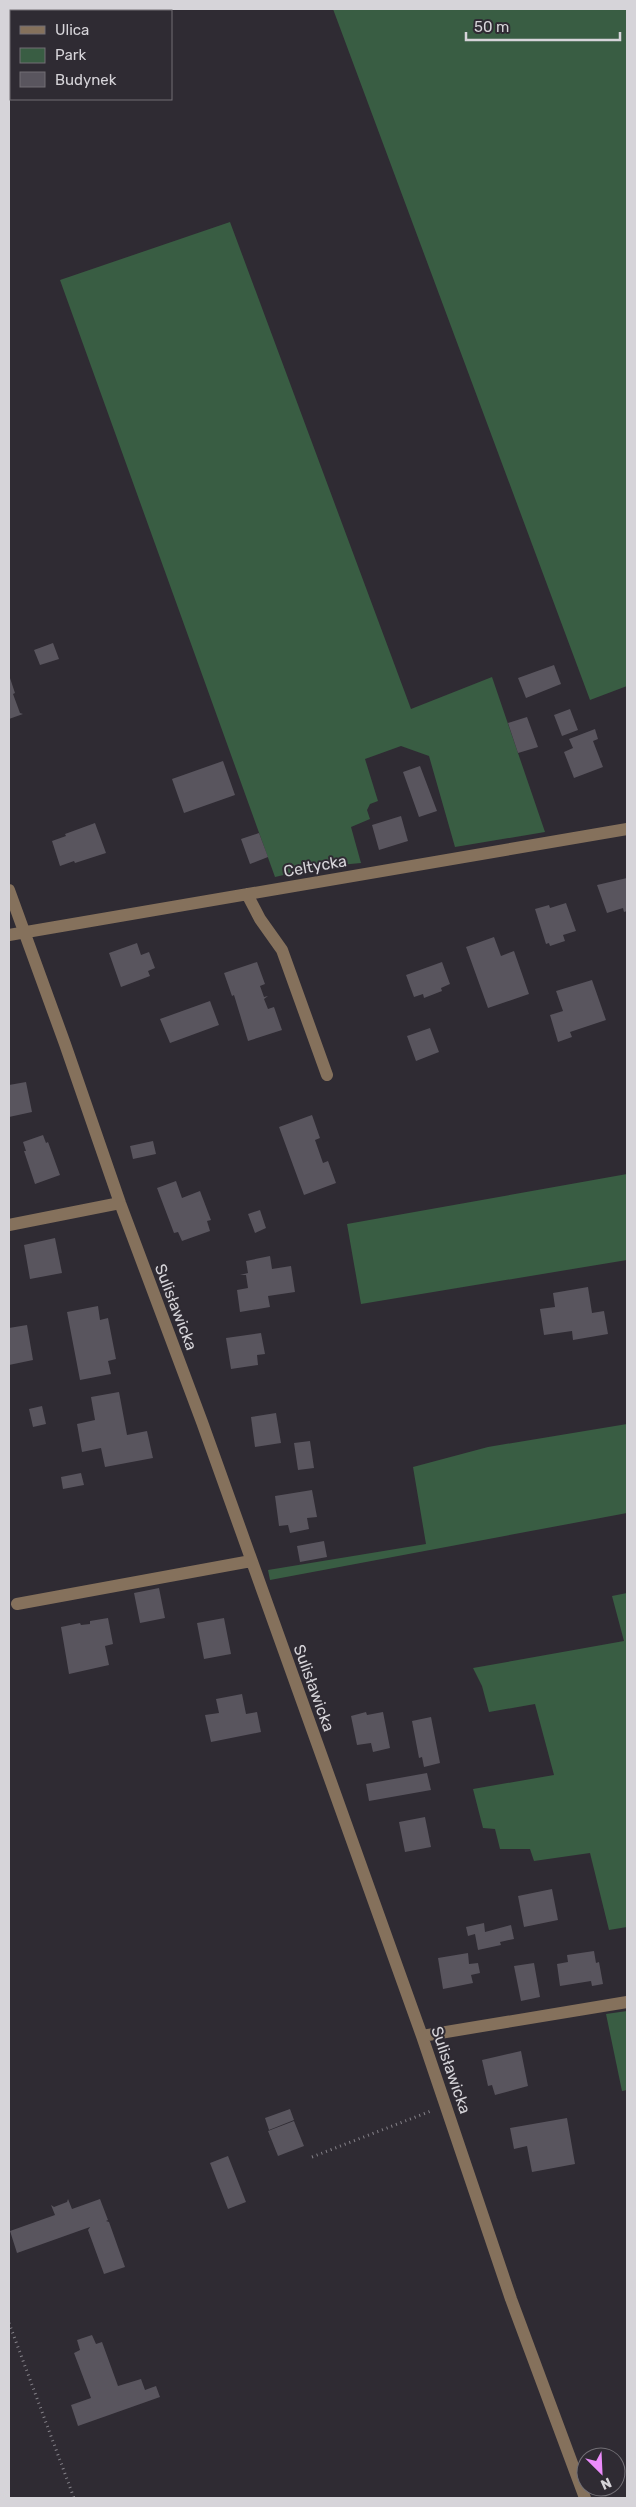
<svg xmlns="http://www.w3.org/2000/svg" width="636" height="2507" font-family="Rubik,sans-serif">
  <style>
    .green { fill: #395d43 }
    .building { fill: #59555e }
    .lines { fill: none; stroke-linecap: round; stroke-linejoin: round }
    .path { stroke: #858289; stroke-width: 3; stroke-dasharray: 1 4; stroke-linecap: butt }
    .minor { stroke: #85715c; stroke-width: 12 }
    .labels { text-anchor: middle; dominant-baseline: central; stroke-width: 4; stroke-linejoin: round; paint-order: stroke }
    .street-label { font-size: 16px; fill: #d6d4d9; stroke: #2f2b33 }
  </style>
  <rect width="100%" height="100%" fill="#2f2b33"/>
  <path class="green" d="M333 9H627V686L590 700Z
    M230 222 411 709 492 677 545 832 455 847 429 756 401 746 365 759 378 801 370 804 367 810 370 819 351 827 361 863 318 867 275 877 60 280Z
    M627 1174V1260L361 1304 347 1224Z
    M627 1424V1513L270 1580 268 1570 426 1544 413 1467 488 1447Z
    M627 1593V1927L609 1930 590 1853 534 1861 530 1849H500L495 1829 483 1828 473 1789 554 1775 535 1704 489 1712 482 1686 473 1668 624 1641 612 1596Z
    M627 2011V2090L622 2091 606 2014Z"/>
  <path class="building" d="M53 643 59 659 40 665 34 650Z
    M554 665 561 684 526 698 518 678Z
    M9 675 15 693 13 694 20 713 23 714 9 719Z
    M570 709 578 730 562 736 554 715Z
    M527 717 538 747 518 753 508 723Z
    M595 729 598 739 593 741 603 767 574 778 564 752 573 748 569 739Z
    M223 761 235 795 184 813 172 779Z
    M420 766 437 811 419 817 403 772Z
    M401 816 408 841 379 850 372 825Z
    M95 823 106 853 75 863 74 861 60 866 52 841 66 836 65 834Z
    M259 833 268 857 250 864 241 839Z
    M627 878V911L624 912 623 908 607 913 597 885Z
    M566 903 576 931 563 935 565 941 550 946 549 943 546 944 535 909 549 905 550 908Z
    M494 937 501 956 514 951 529 994 488 1008 466 947Z
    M137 943 141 955 149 952 155 968 148 971 150 976 121 987 109 953Z
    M257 962 265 984 260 986 264 997 268 996 264 999 268 1009 274 1007 282 1030 248 1041 234 995 232 996 224 973Z
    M442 962 450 984 441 988 442 991 424 998 423 994 414 997 406 975Z
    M592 980 606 1020 570 1032 572 1037 558 1042 550 1015 563 1011 556 991Z
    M210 1001 219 1025 170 1043 160 1019Z
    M430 1028 439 1052 416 1061 407 1036Z
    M26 1082 32 1112 9 1117V1085Z
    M312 1115 320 1138 315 1140 323 1163 328 1161 336 1183 304 1195 279 1127Z
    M43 1135 46 1143 48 1142 60 1175 35 1184 24 1151H26L23 1142Z
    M153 1141 156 1154 133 1159 130 1146Z
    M176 1181 182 1198 200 1191 211 1220 207 1221 210 1231 182 1241 178 1232 174 1233 157 1188Z
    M260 1210 266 1228 255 1233 248 1214Z
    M55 1238 62 1273 30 1279 24 1245Z
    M270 1256 272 1269 291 1266 295 1292 268 1296 270 1307 240 1312 237 1290 248 1288 246 1275H240L248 1273 246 1261Z
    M588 1287 592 1313 604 1311 608 1334 573 1340 572 1331 544 1335 540 1309 555 1307 553 1293Z
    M98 1306 100 1320 108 1318 116 1359 108 1361 111 1374 80 1380 67 1312Z
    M27 1325 33 1360 9 1365V1328Z
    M261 1333 265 1354 257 1355 258 1365 231 1369 226 1338Z
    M119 1392 127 1435 147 1431 153 1458 105 1467 101 1448 82 1452 77 1424 95 1420 91 1397Z
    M42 1406 46 1424 33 1427 29 1409Z
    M276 1413 281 1443 255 1447 251 1417Z
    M310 1441 314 1468 298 1470 294 1443Z
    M81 1473 84 1485 63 1489 61 1477Z
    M312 1490 317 1517 307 1518 309 1529 290 1533 288 1525 279 1526 275 1496Z
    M324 1541 327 1557 300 1562 297 1546Z
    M159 1588 165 1618 140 1623 134 1593Z
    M108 1618 113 1644 105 1646 109 1665 69 1674 61 1627 80 1623 81 1625 90 1624V1621Z
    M224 1618 231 1654 204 1659 197 1623Z
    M242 1694 246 1714 257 1712 261 1732 211 1742 205 1715 219 1713 216 1699Z
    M366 1712 367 1715 383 1712 390 1748 373 1752 371 1743 357 1745 351 1716Z
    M431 1717 440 1763 424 1767 422 1757 419 1758 412 1721Z
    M427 1773 431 1790 369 1801 366 1784Z
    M425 1817 431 1847 405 1852 399 1822Z
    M552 1889 558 1920 524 1927 518 1896Z
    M484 1923 485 1932 511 1925 514 1939 500 1942 501 1945 478 1950 475 1934 468 1936 466 1927Z
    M594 1951 596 1963 599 1962 603 1984 592 1986 591 1981 560 1986 557 1964 568 1962 567 1955Z
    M468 1953 469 1964 478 1963 480 1973 471 1975 473 1983 443 1989 438 1958Z
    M534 1963 540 1997 521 2001 514 1966Z
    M521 2051 528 2086 495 2095 492 2085 488 2086 482 2060Z
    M290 2109 294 2120 269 2130 265 2118Z
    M567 2118 575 2164 532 2172 527 2146 514 2149 510 2128Z
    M294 2121 304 2146 278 2156 268 2131Z
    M228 2156 246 2202 228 2209 210 2163Z
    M68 2199 72 2209 100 2199 108 2220 106 2221 109 2222 125 2267 104 2274 88 2230 90 2227 17 2253 10 2231 55 2215 51 2205 54 2207 67 2202Z
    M92 2335 96 2344 102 2342 118 2386 141 2379 145 2390 156 2386 160 2397 78 2426 71 2405 91 2398 74 2353 80 2350 77 2340Z"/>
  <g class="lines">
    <path class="path" d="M312 2157 431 2111
      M9 2323 74 2498"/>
    <path class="minor" d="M9 890 65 1044 120 1203 202 1422 422 2036 511 2299 585 2498
      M247 894 260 919 282 950 327 1075
      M9 935 627 829
      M9 1225 120 1203
      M17 1604 251 1561
      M422 2036 627 2002"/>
  </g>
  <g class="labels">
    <g class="street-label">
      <text transform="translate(315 866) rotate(-10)">Celtycka</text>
      <text transform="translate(176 1307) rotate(69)">Sulisławicka</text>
      <text transform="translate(314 1688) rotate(70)">Sulisławicka</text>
      <text transform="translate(451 2070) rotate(71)">Sulisławicka</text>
    </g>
  </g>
  <rect width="636" height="2507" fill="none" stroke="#d6d4d9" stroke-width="20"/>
  <rect x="10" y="10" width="162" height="90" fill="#2f2b33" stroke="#726f75"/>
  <rect x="20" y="26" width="25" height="8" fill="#85715c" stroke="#726f75"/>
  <text x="55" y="35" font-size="15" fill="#d6d4d9">Ulica</text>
  <rect x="20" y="48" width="25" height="15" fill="#395d43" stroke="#726f75"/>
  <text x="55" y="60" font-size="15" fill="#d6d4d9">Park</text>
  <rect x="20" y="72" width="25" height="15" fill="#59555e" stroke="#726f75"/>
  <text x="55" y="85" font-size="15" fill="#d6d4d9">Budynek</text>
  <g transform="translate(601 2472) rotate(156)"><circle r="24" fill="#2f2b33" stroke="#726f75"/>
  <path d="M0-4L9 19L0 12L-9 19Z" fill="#ec8cfb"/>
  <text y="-8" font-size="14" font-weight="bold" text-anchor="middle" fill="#d6d4d9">N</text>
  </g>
  <path d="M466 32v8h154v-8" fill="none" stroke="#d6d4d9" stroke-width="2.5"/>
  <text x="474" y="32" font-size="15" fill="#d6d4d9" stroke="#2f2b33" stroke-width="4" paint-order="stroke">50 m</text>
</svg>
